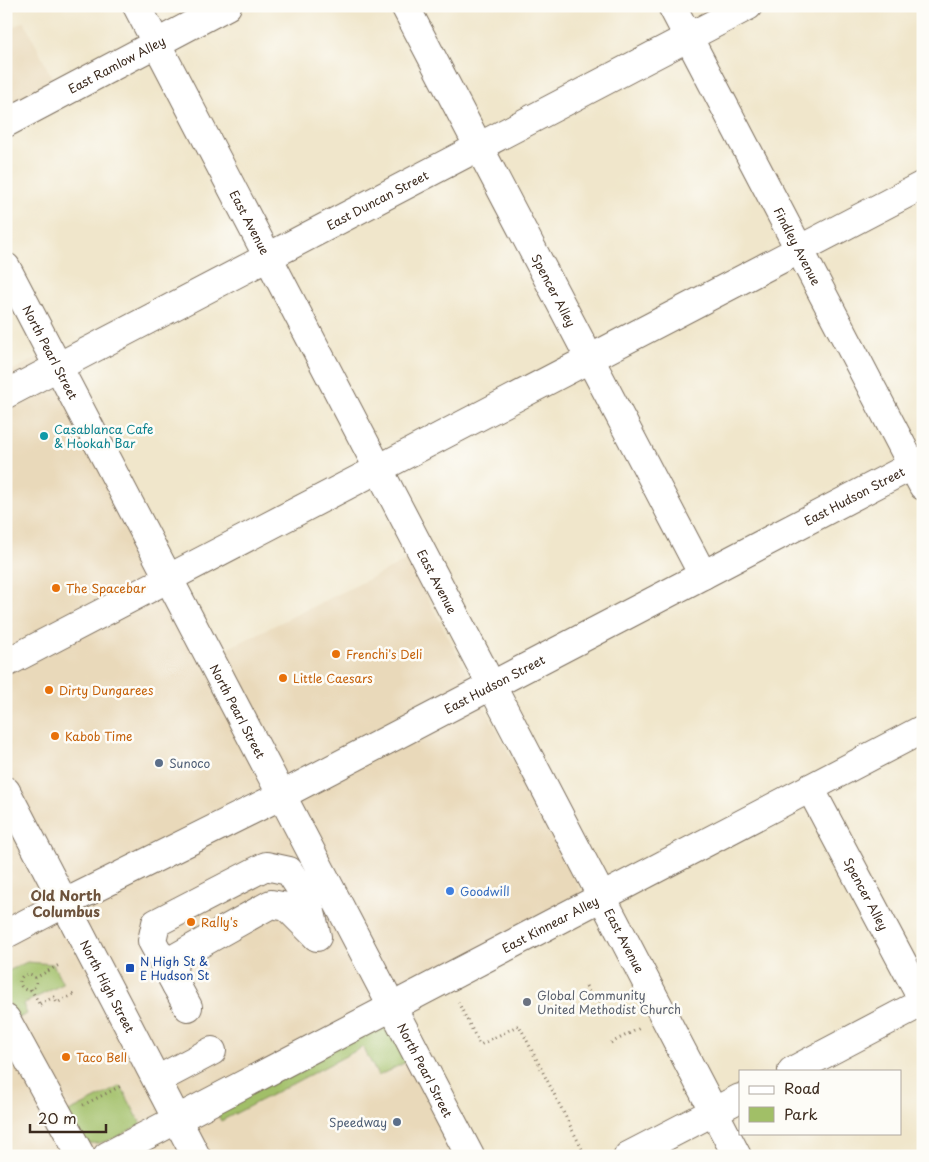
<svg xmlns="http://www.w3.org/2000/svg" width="929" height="1162" font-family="'Playpen Sans',sans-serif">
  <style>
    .built { fill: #e9d9ba }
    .green { fill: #a1bf67; stroke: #6e7442 }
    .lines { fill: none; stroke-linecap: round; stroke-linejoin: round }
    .minor-casing { stroke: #7a6c5b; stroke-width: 30 }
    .major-casing { stroke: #7a6c5b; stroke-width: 30 }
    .path { stroke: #7a6c5b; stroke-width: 3; stroke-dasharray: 1 4; stroke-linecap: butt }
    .minor { stroke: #fff; stroke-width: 28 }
    .major { stroke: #fff; stroke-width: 28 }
    .culture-dot { fill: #0f9aa8; stroke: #fdfcf7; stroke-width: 2 }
    .food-dot { fill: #e8710a; stroke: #fdfcf7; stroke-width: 2 }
    .service-dot { fill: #5c6f8a; stroke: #fdfcf7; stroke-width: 2 }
    .shop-dot { fill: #3f7fe0; stroke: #fdfcf7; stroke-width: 2 }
    .transit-dot { fill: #1a4fb4; stroke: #fdfcf7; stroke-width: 2 }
    .worship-dot { fill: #6b7280; stroke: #fdfcf7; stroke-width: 2 }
    .labels { text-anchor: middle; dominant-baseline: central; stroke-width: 5; stroke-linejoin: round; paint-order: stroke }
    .street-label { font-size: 12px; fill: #3b2a1e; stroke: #fdfcf7 }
    .culture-label { font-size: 12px; fill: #0d838f; stroke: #fdfcf7; text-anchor: start }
    .food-label { font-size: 12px; fill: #c56008; stroke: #fdfcf7; text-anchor: start }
    .service-label { font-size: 12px; fill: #4e5e75; stroke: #fdfcf7; text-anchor: start }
    .shop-label { font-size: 12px; fill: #366cbe; stroke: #fdfcf7; text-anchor: start }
    .transit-label { font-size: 12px; fill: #164399; stroke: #fdfcf7; text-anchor: start }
    .worship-label { font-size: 12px; fill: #5b616d; stroke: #fdfcf7; text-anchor: start }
    .neighbourhood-label { font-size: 14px; font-weight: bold; fill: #6d533c; stroke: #fdfcf7 }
  </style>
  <rect width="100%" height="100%" fill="#fdfcf7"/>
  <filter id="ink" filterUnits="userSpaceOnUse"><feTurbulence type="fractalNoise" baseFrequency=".02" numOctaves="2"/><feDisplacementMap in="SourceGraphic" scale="10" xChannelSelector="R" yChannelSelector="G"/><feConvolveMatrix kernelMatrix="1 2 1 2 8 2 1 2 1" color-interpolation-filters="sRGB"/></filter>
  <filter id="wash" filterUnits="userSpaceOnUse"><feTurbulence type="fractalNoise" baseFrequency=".0096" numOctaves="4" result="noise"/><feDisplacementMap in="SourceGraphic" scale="20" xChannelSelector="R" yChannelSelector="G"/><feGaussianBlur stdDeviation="1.12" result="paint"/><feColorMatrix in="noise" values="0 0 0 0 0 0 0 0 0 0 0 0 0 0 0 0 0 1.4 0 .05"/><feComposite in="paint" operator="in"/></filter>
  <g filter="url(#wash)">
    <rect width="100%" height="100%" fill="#f0e6cb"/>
    <path class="built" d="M24 21 58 90 6 116V31Z
      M44 354 206 659 408 560 582 893 381 1002 464 1156H6V374Z"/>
    <path class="green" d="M27 962 53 964 63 984 23 1004 27 1014 18 1018 6 999V972Z
      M388 1014 412 1059 378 1076 363 1047 221 1121 215 1109Z
      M121 1086 141 1124C123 1133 104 1148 83 1142L67 1113Z"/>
  </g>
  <g filter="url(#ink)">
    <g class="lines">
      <g class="minor-casing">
        <g id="minor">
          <path id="s1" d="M137 6 737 1156"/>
          <path id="s2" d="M405 6 703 575"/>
          <path id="s3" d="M672 6 923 486"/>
          <path id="s4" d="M6 123 227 6"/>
          <path id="s5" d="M6 267 470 1156"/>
          <path id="s6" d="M6 394 748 6"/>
          <path d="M6 663 923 185"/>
          <path id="s7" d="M810 788 923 1001"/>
          <path d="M6 934 65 903"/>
          <path d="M176 985 173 969 175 958 271 904 287 907 316 936"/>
          <path d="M188 1007 152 941 156 923 266 866 289 871 308 900 317 937"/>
          <path d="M6 1019 81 1156"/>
          <path d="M792 1071 923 1002"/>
          <path d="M157 1080 212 1051"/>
          <path id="s8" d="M107 1156 923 729"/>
          <path d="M628 1156 740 1098"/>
        </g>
      </g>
      <g class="major-casing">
        <g id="major">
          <path id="s9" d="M6 791 196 1156"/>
          <path id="s10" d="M65 903 282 795 923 460"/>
        </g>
      </g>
      <path class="path" d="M20 982a8 8 0 1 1 16 0a8 8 0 1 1-16 0Z
        M35 978 59 965
        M586 986C597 1008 603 1002 622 993
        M31 989 41 1007
        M458 1002 480 1045 519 1025 583 1151
        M40 1004 54 997 57 1003 74 994
        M611 1043 640 1028
        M83 1105 121 1086"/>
      <use href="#minor" class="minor"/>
      <use href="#major" class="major"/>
    </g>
  </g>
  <circle class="culture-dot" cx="44" cy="436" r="5"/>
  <g class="food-dot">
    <circle cx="56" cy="588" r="5"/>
    <circle cx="336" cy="654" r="5"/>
    <circle cx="283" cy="678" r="5"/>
    <circle cx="49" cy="690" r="5"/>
    <circle cx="55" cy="736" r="5"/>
    <circle cx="191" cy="922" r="5"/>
    <circle cx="66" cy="1057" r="5"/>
  </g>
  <g class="service-dot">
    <circle cx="159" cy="763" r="5"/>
    <circle cx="397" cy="1122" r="5"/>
  </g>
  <circle class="shop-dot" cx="450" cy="891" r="5"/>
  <rect class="transit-dot" x="125" y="963" width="10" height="10" rx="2.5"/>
  <circle class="worship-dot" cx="527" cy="1002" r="5"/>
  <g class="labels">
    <g class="street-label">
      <text stroke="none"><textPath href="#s4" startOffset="125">East Ramlow Alley</textPath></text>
      <text stroke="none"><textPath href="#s6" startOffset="419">East Duncan Street</textPath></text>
      <text stroke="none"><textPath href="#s1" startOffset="244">East Avenue</textPath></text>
      <text stroke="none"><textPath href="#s3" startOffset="271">Findley Avenue</textPath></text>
      <text stroke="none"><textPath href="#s2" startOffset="321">Spencer Alley</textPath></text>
      <text stroke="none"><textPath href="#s5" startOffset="96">North Pearl Street</textPath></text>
      <text stroke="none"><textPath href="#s10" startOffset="888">East Hudson Street</textPath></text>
      <text stroke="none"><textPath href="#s1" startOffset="649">East Avenue</textPath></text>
      <text stroke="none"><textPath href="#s10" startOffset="482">East Hudson Street</textPath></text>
      <text stroke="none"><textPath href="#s5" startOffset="501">North Pearl Street</textPath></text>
      <text stroke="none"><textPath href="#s7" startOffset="120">Spencer Alley</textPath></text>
      <text stroke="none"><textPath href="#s8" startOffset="500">East Kinnear Alley</textPath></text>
      <text stroke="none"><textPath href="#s1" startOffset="1054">East Avenue</textPath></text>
      <text stroke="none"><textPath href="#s9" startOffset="220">North High Street</textPath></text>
      <text stroke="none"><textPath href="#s5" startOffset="906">North Pearl Street</textPath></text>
    </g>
    <g class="culture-label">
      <text x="54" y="429">Casablanca Cafe<tspan x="54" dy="14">&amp; Hookah Bar</tspan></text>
    </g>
    <g class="food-label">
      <text x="66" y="588">The Spacebar</text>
      <text x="346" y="654">Frenchi's Deli</text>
      <text x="293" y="678">Little Caesars</text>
      <text x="59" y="690">Dirty Dungarees</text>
      <text x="65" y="736">Kabob Time</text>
      <text x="201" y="922">Rally's</text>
      <text x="76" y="1057">Taco Bell</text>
    </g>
    <g class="service-label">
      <text x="169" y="763">Sunoco</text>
      <text x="387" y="1122" text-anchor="end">Speedway</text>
    </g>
    <g class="shop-label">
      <text x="460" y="891">Goodwill</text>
    </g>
    <g class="transit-label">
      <text x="140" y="961">N High St &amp;<tspan x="140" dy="14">E Hudson St</tspan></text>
    </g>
    <g class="worship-label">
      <text x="537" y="995">Global Community<tspan x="537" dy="14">United Methodist Church</tspan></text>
    </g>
    <g class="neighbourhood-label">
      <text x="66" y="895">Old North<tspan x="66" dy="16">Columbus</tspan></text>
    </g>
  </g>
  <rect width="929" height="1162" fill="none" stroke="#fdfcf7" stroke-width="25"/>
  <rect x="739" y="1070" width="162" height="65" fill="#fdfcf7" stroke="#afa8a0"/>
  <rect x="749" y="1086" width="25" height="8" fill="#ffffff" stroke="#afa8a0"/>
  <text x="784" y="1094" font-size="15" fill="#3b2a1e">Road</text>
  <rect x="749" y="1107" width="25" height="15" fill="#a1bf67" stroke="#afa8a0"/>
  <text x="784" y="1120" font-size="15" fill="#3b2a1e">Park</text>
  <path d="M30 1124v8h76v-8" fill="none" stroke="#3b2a1e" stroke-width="2.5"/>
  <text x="38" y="1124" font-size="15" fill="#3b2a1e" stroke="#fdfcf7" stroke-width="4" paint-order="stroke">20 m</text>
</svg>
